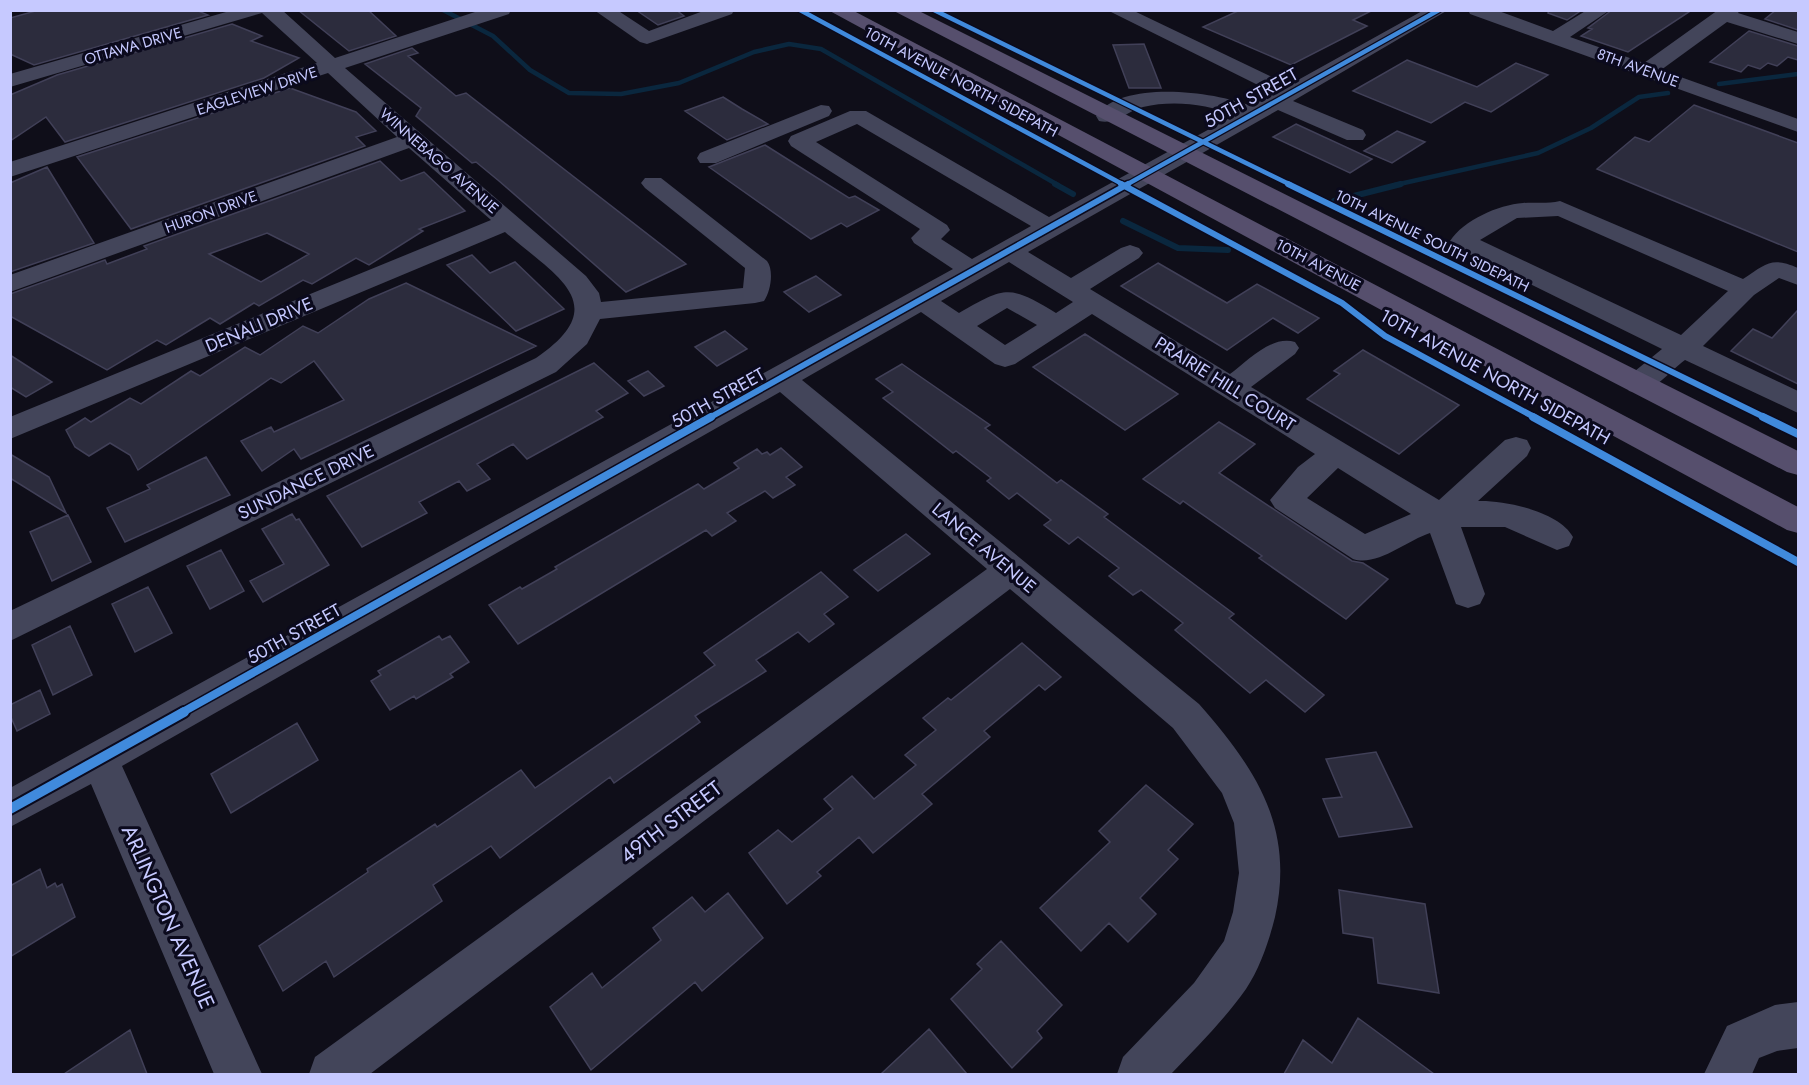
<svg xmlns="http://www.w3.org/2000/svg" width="1809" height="1085" font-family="Jost,sans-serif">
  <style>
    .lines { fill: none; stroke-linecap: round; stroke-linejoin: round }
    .stream-far1 { stroke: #0a273e; stroke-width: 4.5 }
    .stream { stroke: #0a273e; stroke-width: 6 }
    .building { fill: #2c2c3d; stroke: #414058; stroke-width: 1.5; fill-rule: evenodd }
    .minor { fill: #43455a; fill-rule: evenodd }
    .major { fill: #564f6d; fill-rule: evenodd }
    .cycleway-far3-casing { stroke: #0b0a1d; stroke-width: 7 }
    .cycleway-far2-casing { stroke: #0b0a1d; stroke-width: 9 }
    .cycleway-far1-casing { stroke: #0b0a1d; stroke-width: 11 }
    .cycleway-casing { stroke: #0b0a1d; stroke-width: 14 }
    .cycleway-far3 { stroke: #408adc; stroke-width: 4.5 }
    .cycleway-far2 { stroke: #408adc; stroke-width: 6 }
    .cycleway-far1 { stroke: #408adc; stroke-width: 8 }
    .cycleway { stroke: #408adc; stroke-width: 10 }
    .labels { text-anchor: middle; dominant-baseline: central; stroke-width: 6; stroke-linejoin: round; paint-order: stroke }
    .far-street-label { font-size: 15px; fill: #c6c9ff; stroke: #0b0a1d }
    .street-label { font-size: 18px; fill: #c6c9ff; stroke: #0b0a1d }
    .near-street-label { font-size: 21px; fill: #c6c9ff; stroke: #0b0a1d }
  </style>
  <rect width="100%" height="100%" fill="#0f0e19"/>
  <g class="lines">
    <path class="stream-far1" d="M443 10 493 36 530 70 569 93 621 94 679 83 754 52 789 44 821 49 1058 185
      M1719 84 1798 74
      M1395 185 1538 153 1591 128 1639 97 1668 93"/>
    <path class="stream" d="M1055 184 1073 194
      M1334 201 1401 184
      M1123 221 1178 248 1228 250"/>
  </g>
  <path class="building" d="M39 10H196L208 15 34 65 10 54V18Z
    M298 10H368L396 36 349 51Z
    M636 10H676L684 16 658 25Z
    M1240 10H1373L1353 20 1367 26 1291 65 1203 27Z
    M1549 10H1582L1567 20 1548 13Z
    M1612 10H1692L1628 52 1581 36 1592 29 1588 28Z
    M1776 10H1798V30L1765 19Z
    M232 24 262 36 251 41 299 58 264 78 65 142 46 117 10 141V95L57 75Z
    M1749 31 1798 46V60L1788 57 1777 66 1768 63 1760 69 1748 65 1741 72 1710 62Z
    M1144 44 1161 88H1129L1113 45Z
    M412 48 418 53 408 56 456 96 466 93 686 264 626 292 499 181 476 162 472 163 416 116 421 108 365 64Z
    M1407 60 1477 87 1516 63 1548 75 1491 112 1465 102 1431 123 1353 91Z
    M290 88 356 112 376 131 356 137 365 146 131 229 77 157Z
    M723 97 742 109 768 124 727 140 685 111Z
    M1694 105 1798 143V252L1597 169 1635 137 1649 142Z
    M1296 124 1372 159 1350 173 1273 137Z
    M1397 131 1425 142 1392 163 1364 151Z
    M765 145 849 198 855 196 879 210 847 227 841 223 811 239 709 167Z
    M380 161 401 181 424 172 465 211 419 229 423 231 369 265 356 258 312 284 303 280 259 306 254 303 220 324 210 318 166 345 157 340 107 370 10 316V294L105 260 107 264 147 249 144 246ZM267 233 309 254 261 282 209 254Z
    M47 167 94 243 10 272V183Z
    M472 255 490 273 515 262 564 309 516 331 447 265Z
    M1158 263 1227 303 1257 284 1319 318 1298 333 1273 318 1227 350 1121 286Z
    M816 276 841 295 809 312 784 292Z
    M406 283 536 346 301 459 294 449 262 471 241 441 271 427 274 432 344 400 314 361 281 383 271 378 138 470 130 455 110 443 89 456 75 447 66 430 85 418 91 422 130 398 141 404 191 371 200 376 245 347 260 355 303 326 318 333 369 299Z
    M1798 310V384L1731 351 1753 329 1772 338Z
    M725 331 747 349 717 366 695 347Z
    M1085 334 1178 394 1125 430 1033 367Z
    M1363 350 1459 405 1399 454 1307 399 1340 374 1334 371Z
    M10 355 52 382 26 397 10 387Z
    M594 363 628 393 596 411 603 417 527 459 513 444 477 464 490 479 467 491 459 481 419 502 427 513 362 547 327 496Z
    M902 364 990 425 985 428 1057 483 1061 480 1108 514 1104 517 1234 614 1229 618 1324 695 1305 712 1266 680 1250 693 1175 630 1183 623 1141 590 1133 595 1109 576 1119 568 1078 537 1069 544 1044 525 1051 520 1017 493 1009 499 987 481 991 478 956 451 953 453 883 398 893 392 876 379Z
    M648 371 664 386 644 396 628 381Z
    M1219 422 1255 444 1219 473 1352 561 1363 563 1388 579 1346 619 1259 558 1262 556 1183 501 1180 504 1143 479Z
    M781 448 802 467 786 477 795 485 773 498 765 491 727 513 736 521 712 536 706 530 518 644 489 605 520 587 522 589 557 569 555 567 698 484 704 489 739 468 734 463 757 449 762 454 767 452 770 455Z
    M10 454 49 477 66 513 10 478Z
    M206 457 230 495 125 542 107 508 150 489 147 485Z
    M292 514 296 520 299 519 329 565 263 602 250 581 284 564 262 529Z
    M68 515 91 562 52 581 30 532Z
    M906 534 930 554 878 591 854 570Z
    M221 550 244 591 210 609 187 566Z
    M821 572 848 597 824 614 834 624 809 642 798 632 756 660 766 671 695 716 700 722 614 783 610 777 500 858 491 846 433 885 442 901 334 977 326 961 283 991 259 946 368 872 367 869 435 824 437 827 521 770 535 788 715 665 704 653Z
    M148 587 172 633 135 652 112 604Z
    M70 626 92 675 53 695 32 645Z
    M439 636 442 640 450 636 469 662 450 674 453 677 416 699 414 696 390 710 371 681 381 675 378 671Z
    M1022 643 1061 677 1045 690 1039 685 984 731 990 737 922 794 932 804 873 853 859 837 817 872 821 876 787 904 749 853 778 830 792 842 833 809 824 799 852 776 874 799 916 765 905 755 936 730 923 718 948 698 951 700Z
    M40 690 50 714 17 731 10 715V705Z
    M297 723 318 760 231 813 211 774Z
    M1376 752 1412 827 1339 837 1323 799 1342 797 1326 759Z
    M1146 785 1193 824 1168 850 1178 859 1140 898 1156 914 1128 942 1109 923 1081 951 1040 908 1110 842 1099 831Z
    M40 869 47 888 55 883 57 887 62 884 75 917 10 957V886Z
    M1339 890 1425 904 1439 993 1378 983 1373 938 1343 933Z
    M728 893 763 938 702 991 695 982 591 1070 550 1007 592 973 602 988 661 940 653 928 692 897 705 912Z
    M1001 941 1062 1005 1037 1031 1042 1038 1012 1068 951 999 982 969 977 964Z
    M1358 1018 1434 1074H1284L1303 1040 1332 1063Z
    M929 1029 967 1074H881Z
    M130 1030 147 1074H64Z"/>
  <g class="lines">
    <path class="minor" d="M233 10H282L335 58 481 10H511L509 14 345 68 586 276 599 293 601 302 743 288 745 268 645 188 641 183 645 178H661L767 261C774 270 771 291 764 301L755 303 600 319 587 344 556 372 10 641V611L536 358C616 304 554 275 505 232L10 439V417L491 220 409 148 10 292V275L397 137 328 73 10 177V162L317 63 262 13 10 87V74Z
      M594 10H617L649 31 706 10H734L732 14 647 44 640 42Z
      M1107 10H1132L1289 85 1424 10H1448L1293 101 1363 130 1366 135 1363 140H1347L1278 110 1028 252 1071 278 1121 248 1130 245 1139 248 1143 253 1139 258 1090 289 1230 374C1248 361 1271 335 1295 342L1299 348 1295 354 1251 387 1439 500 1505 440 1516 437 1527 440 1531 448 1527 456 1478 501C1505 500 1560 512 1573 537L1569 546 1557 550 1505 527H1461L1485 594 1480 604 1468 608 1456 604 1430 533C1406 541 1377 567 1353 559L1275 508 1270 500 1298 467 1315 454 1092 314 1015 364 1005 367 995 364 921 312 802 380 1199 704C1256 769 1295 827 1275 917 1269 941 1260 968 1246 989 1224 1020 1197 1047 1171 1074H1117L1123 1057 1194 983 1224 941 1233 912 1239 873 1234 823 1222 793 1173 728 1010 589 370 1074H309L315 1057 987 569 780 392 122 766 262 1074H214L91 784 10 827V788L953 269 914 243 911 238 920 229 791 146 788 141 791 136 850 111H866L1049 217 1235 115C1206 104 1173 100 1143 107 1127 111 1116 125 1099 121L1096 116C1122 79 1215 92 1251 106L1274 93ZM857 124 1031 226 972 259 941 239 950 230 947 225 816 142ZM1009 262 1073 302 1056 313C1009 284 1005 287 959 313L941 301ZM1007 308 1037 325 1005 345 977 326ZM1338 468 1411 514 1365 534 1307 498Z
      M1468 10H1496L1553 31 1587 10H1610L1570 37 1644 63 1718 10H1740L1738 13 1798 32V44L1727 22 1661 70 1798 119V132L1470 14Z
      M821 105 829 106 832 111 829 116 716 163H700L697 158 700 153Z
      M1560 201 1743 279C1766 264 1771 256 1798 268V285L1779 278 1754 295 1703 346 1798 391V413L1685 360C1667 373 1652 397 1629 391L1625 384 1635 371 1662 349 1453 246 1450 241C1464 220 1498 205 1523 203 1535 202 1547 204 1560 201ZM1558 216 1728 291 1681 335 1480 240 1517 218Z
      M1798 1002V1048L1777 1051 1759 1058 1752 1074H1704L1727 1026 1775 1005Z"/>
    <path class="major" d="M828 10H852L1798 507V533L1787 530Z
      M892 10H917L1798 451V475L1787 472Z"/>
    <g class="cycleway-far3-casing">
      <path id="cycleway-far3" d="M800 10 1124 185
        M934 10 1291 185
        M1126 185 1439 10"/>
    </g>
    <g class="cycleway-far2-casing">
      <path id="cycleway-far2" d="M1121 184 1342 303 1385 336 1536 418
        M1288 184 1766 418
        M709 418 1128 184"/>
    </g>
    <g class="cycleway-far1-casing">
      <path id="cycleway-far1" d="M1533 417 1798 562
        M1763 417 1798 434
        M181 713 711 417"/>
    </g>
    <g class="cycleway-casing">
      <path id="cycleway" d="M10 809 184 712"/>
    </g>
    <use href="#cycleway-far3" class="cycleway-far3"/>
    <use href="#cycleway-far2" class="cycleway-far2"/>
    <use href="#cycleway-far1" class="cycleway-far1"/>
    <use href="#cycleway" class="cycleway"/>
  </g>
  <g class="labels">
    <g class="far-street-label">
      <text transform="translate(133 46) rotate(-16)">OTTAWA DRIVE</text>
      <text transform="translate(1638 68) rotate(20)">8TH AVENUE</text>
      <text transform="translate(961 82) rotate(28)">10TH AVENUE NORTH SIDEPATH</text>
      <text transform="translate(257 91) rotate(-18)">EAGLEVIEW DRIVE</text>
      <text transform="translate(439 161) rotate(41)">WINNEBAGO AVENUE</text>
      <text transform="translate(211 212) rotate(-20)">HURON DRIVE</text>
      <text transform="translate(1432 241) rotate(26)">10TH AVENUE SOUTH SIDEPATH</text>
      <text transform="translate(1318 265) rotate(28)">10TH AVENUE</text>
    </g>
    <g class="street-label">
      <text transform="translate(1251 98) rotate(-29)">50TH STREET</text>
      <text transform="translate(259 325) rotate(-23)">DENALI DRIVE</text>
      <text transform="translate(1495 377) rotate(29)">10TH AVENUE NORTH SIDEPATH</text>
      <text transform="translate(1225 384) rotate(32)">PRAIRIE HILL COURT</text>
      <text transform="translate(718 398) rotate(-29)">50TH STREET</text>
      <text transform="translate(306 482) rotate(-26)">SUNDANCE DRIVE</text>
      <text transform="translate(984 548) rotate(40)">LANCE AVENUE</text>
      <text transform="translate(294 634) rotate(-29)">50TH STREET</text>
    </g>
    <g class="near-street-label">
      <text transform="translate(671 822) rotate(-37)">49TH STREET</text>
      <text transform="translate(168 917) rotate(66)">ARLINGTON AVENUE</text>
    </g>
  </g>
  <rect width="1809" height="1085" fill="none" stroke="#c6c9ff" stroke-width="24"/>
</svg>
